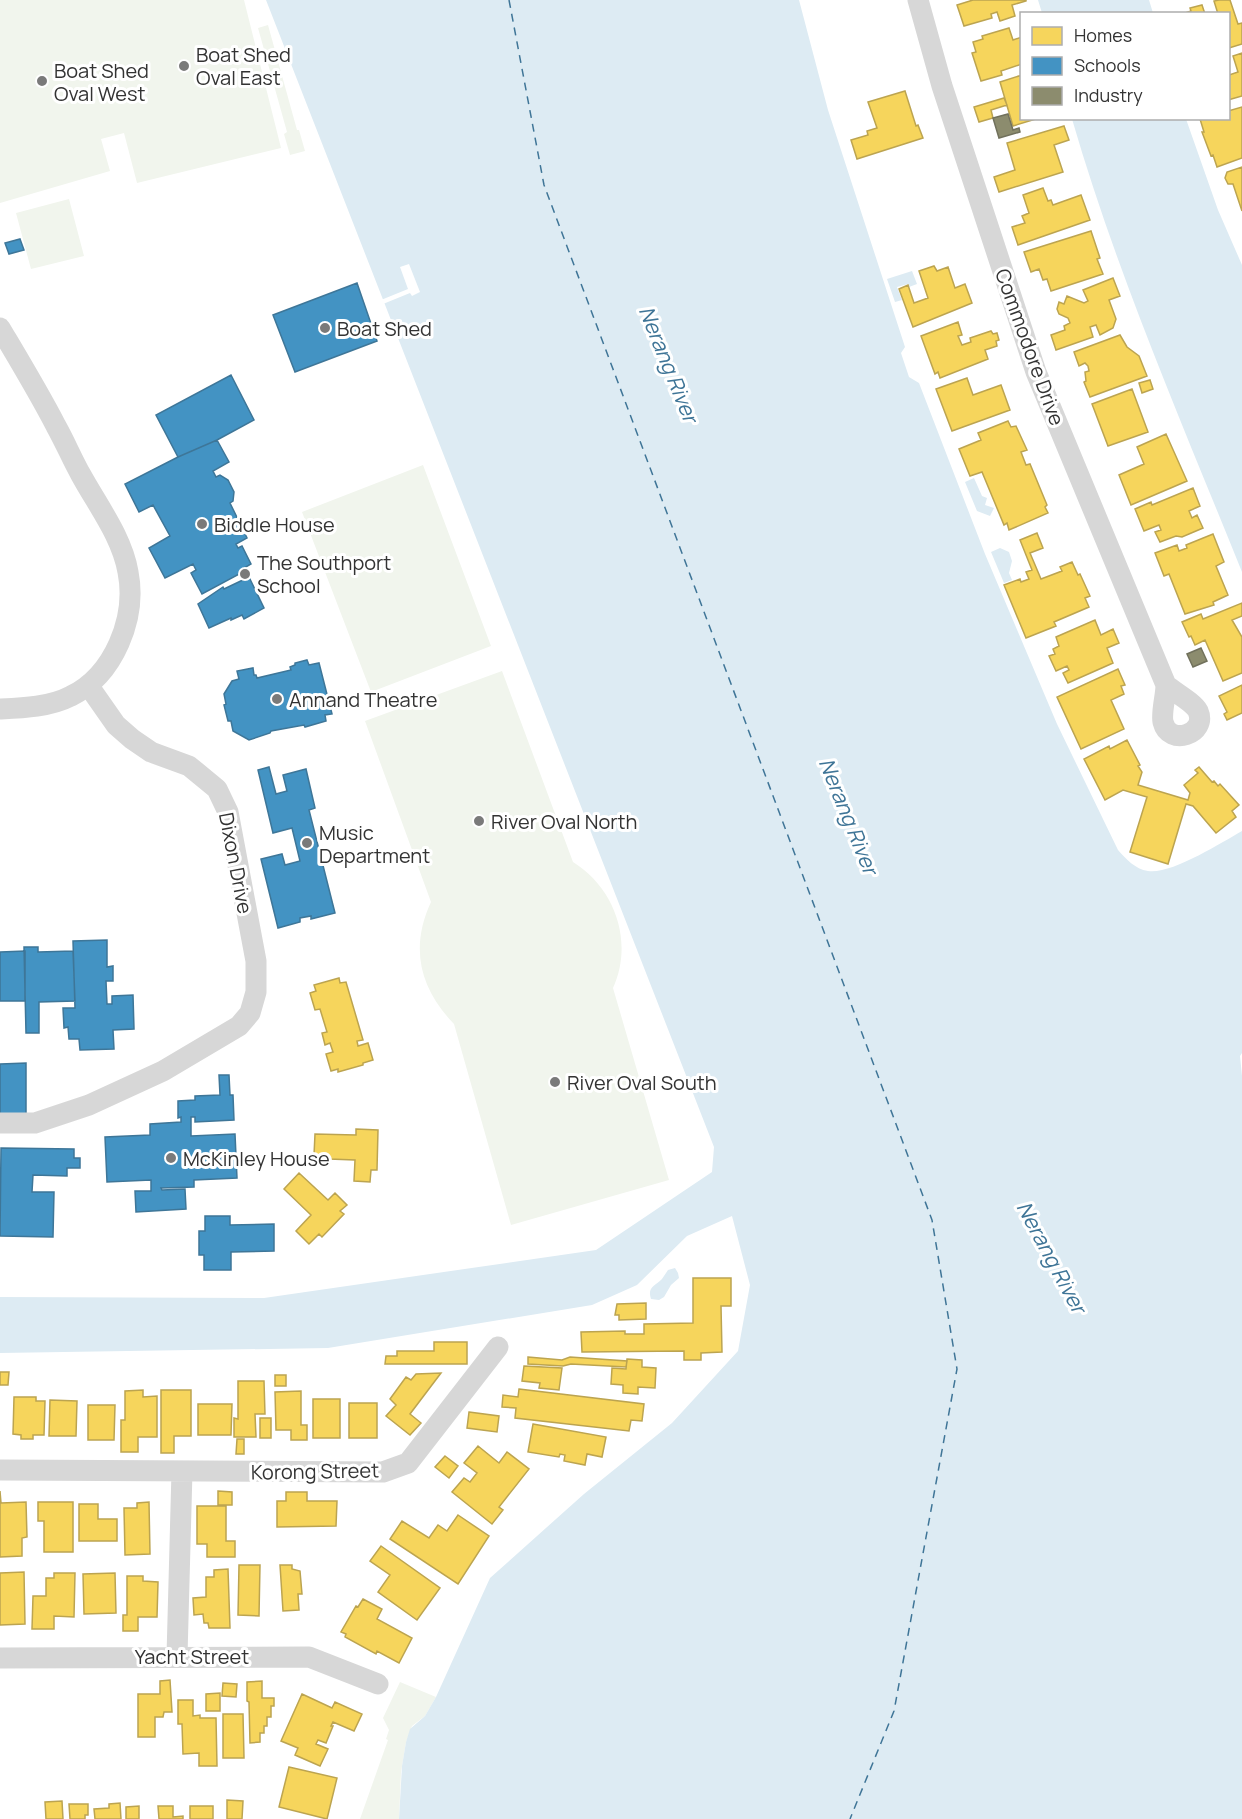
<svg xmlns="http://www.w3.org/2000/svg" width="1242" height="1819" font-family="Manrope,sans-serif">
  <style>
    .green { fill: #f1f5ed }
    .water { fill: #ddebf3 }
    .pier { fill: #fff }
    .homes { fill: #f6d55c; stroke: #bca450; stroke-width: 1.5 }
    .schools { fill: #4393c3; stroke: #3e7698; stroke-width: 1.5 }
    .industry { fill: #8c8c6e; stroke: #71715c; stroke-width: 1.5 }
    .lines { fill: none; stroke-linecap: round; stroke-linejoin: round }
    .ferry { stroke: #3f7597; stroke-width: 1.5; stroke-dasharray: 8 6; stroke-linecap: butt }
    .minor { stroke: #d7d7d7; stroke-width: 21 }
    .poi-dot { fill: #7a7a7a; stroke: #fff; stroke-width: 2 }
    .labels { text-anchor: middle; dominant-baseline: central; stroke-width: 6; stroke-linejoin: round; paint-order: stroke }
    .poi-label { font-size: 20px; fill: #333; stroke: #fff; text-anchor: start }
    .street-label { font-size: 20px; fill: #333; stroke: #fff }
    .water-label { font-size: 21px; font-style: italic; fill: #3f7597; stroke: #fff }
  </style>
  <rect width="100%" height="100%" fill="#fff"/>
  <path class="green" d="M0 0H244L281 148 137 183 124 133 101 139 110 171 0 203Z
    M268 25 297 130H299L305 151 290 155 284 134 287 132 258 28Z
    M69 199 84 256 31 269 16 213Z
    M423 465 491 646 371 692 302 512Z
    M502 671 573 862C615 888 634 942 613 988L669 1180 511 1225 454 1024C419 988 410 947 431 902L365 721Z
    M400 1682 436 1697 425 1716 412 1726 406 1742 401 1772 399 1819H360L388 1740 386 1739 389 1730 383 1718Z"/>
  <path class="water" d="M266 0H799L828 110 905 347 901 353 909 377 919 383 985 554 1057 724 1118 850C1126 859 1135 869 1148 871 1170 875 1221 843 1242 831V1053L1240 1056 1242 1076V1819H399L402 1766 406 1742 410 1729 425 1716 436 1697 490 1578 584 1494 672 1423 738 1351 750 1285 732 1216 687 1236 637 1285 592 1305 328 1348 0 1353V1297L264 1298 596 1250 712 1172 714 1147Z
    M1038 0H1149L1153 13H1042Z
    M1072 119H1186L1218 210 1242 265V572C1182 423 1117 274 1072 119Z
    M912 271 917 284 909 287 908 284 897 287 902 300 895 302 887 279Z
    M974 478 982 496 987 498 985 505 994 508 990 516 977 511 965 482Z
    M1000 548 1009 552 1012 561 1009 573 1012 580 1004 583 991 552Z
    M675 1268 678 1273 679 1278 671 1285 664 1297 659 1300 651 1299C647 1287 655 1286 662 1279 664 1276 666 1273 668 1270Z"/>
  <path class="pier" d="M409 264 420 292 412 296 410 293 383 304 381 300 408 289 400 267Z"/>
  <path class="homes" d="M973 0H1026V1L1012 5 1015 16 1000 21 997 12 991 14 992 18 964 26 957 5Z
    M1219 0H1230L1238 24 1242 23V44L1229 48 1228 14H1218L1214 1Z
    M1202 5 1205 14H1182L1191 11 1190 8Z
    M1009 28 1013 40 1022 37V64L1001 71 1002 75 981 81 972 53 976 52 973 42 983 39 982 36Z
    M1242 53V96L1228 100 1229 75 1238 72 1233 56Z
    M1022 75V118H1039L1013 126 1000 82Z
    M905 91 916 126 918 125 923 138 857 159 851 140 868 135 867 131 877 128 868 102Z
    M1004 98 1007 105 991 110 993 118 979 122 974 107Z
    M1242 107V158L1217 167 1213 155 1211 156 1202 132H1204L1200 119 1228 118V111Z
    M1064 126 1069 140 1054 145 1063 172 999 192 994 177 1015 170 1007 143Z
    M1242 167V211L1233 184H1228L1225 178 1227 172Z
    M1043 188 1048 201 1051 200 1053 205 1081 195 1090 220 1018 245 1012 227 1025 223 1022 216 1029 213 1023 195Z
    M1091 231 1100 258 1097 259 1103 274 1051 291 1047 279 1043 280 1039 269 1031 272 1024 252Z
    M934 266 937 271 948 267 955 288 965 284 972 303 913 327 899 289 908 285 914 303 928 298 919 271Z
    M1113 278 1120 296 1109 300 1116 319 1113 328 1100 335 1096 325 1090 327 1093 337 1056 350 1051 335 1065 330 1064 326 1070 323 1068 318 1059 314 1057 309 1059 302 1064 304 1067 296 1084 303 1088 301 1083 290Z
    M958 322 962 335 958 336 962 345 971 342 970 338 991 331 993 334 997 333 999 340 996 341 997 346 985 350 988 359 940 378 938 372 935 374 921 336Z
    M1120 335 1127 347 1139 356 1147 376 1090 397 1084 382 1086 381 1085 372 1089 371 1088 366 1085 363 1079 366 1074 352Z
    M967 378 973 395 1001 385 1010 410 952 431 936 389Z
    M1150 380 1153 389 1142 393 1139 383Z
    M1132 389 1148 432 1108 446 1092 404Z
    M1008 421 1011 427 1016 426 1027 450 1021 452 1026 465 1030 464 1047 505 1045 507 1048 513 1009 530 1007 523 1004 525 982 472 970 476 959 449 981 440 978 433Z
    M1166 434 1187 481 1131 505 1119 475 1144 464 1137 447Z
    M1193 488 1200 506 1189 511 1192 518 1197 515 1203 528 1182 537 1176 536 1160 542 1155 532 1161 530 1159 525 1144 531 1135 509 1151 502 1152 505Z
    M1037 533 1043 548 1030 553 1041 579 1062 571 1060 567 1072 562 1078 575 1080 574 1090 596 1085 598 1089 607 1054 622 1056 626 1026 638 1004 585 1020 579 1021 582 1029 579 1026 572 1032 570 1020 540Z
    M1213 534 1224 562 1216 566 1228 595 1213 602 1214 605 1185 614 1169 574 1164 576 1155 553 1177 545 1179 551 1187 548 1186 545Z
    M1242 603V616L1232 620 1242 637V673L1223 681 1205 640 1195 645 1191 636 1189 637 1182 622 1201 614 1203 619Z
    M1095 620 1101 635 1113 629 1119 643 1107 648 1113 663 1068 683 1063 673 1069 670 1067 666 1056 671 1049 656 1055 654 1053 649 1059 646 1056 637Z
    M1118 669 1125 685 1121 686 1124 694 1111 700 1124 729 1081 749 1057 697Z
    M1242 685V713L1227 720 1224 714 1227 712 1219 696Z
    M1127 740 1140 765 1138 766 1142 772 1138 785 1188 800 1190 793 1184 785 1198 773 1195 770 1199 767 1212 782 1214 781 1218 786 1220 784 1239 805 1232 811 1236 817 1216 833 1193 806 1186 804 1168 864 1130 852 1147 797 1123 790 1105 800 1084 759 1109 746 1110 749Z
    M339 978 340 983 346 982 363 1040 357 1041 358 1046 368 1043 373 1060 363 1063V1065L338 1072V1069L331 1071 326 1054 333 1052 330 1043 325 1045 322 1033 327 1032 320 1009 315 1010 310 993 316 991 314 985Z
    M356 1129 378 1130 377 1170H371L370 1182 354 1181 355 1160 329 1159 326 1155H314L315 1134 356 1135Z
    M299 1173 328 1200 335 1193 347 1205 340 1211 344 1214 322 1237 319 1234 309 1244 296 1231 311 1215 284 1189Z
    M693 1278H731V1306H721L722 1352 701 1353V1360H684V1351L582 1352 581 1332 625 1331V1334H644V1324L693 1323Z
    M646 1303V1319L619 1320V1315H615L617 1304Z
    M434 1342H467V1364H385L386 1356H397V1351H434Z
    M528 1357 562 1360 570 1357 627 1361 626 1367 571 1364 563 1366 528 1364Z
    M627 1359 642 1360V1367L656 1368 655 1388 638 1387V1394L623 1393V1385L611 1384 612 1368 626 1369Z
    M524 1366 562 1368 559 1390 539 1388 540 1383 522 1381Z
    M0 1372H9L8 1385H0Z
    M441 1373 410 1414 421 1423 410 1435 386 1416 396 1405 390 1399 406 1377 411 1380 416 1374Z
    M275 1375H286V1386H275Z
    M238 1381H264L265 1414H255L256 1437H234V1418L238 1419Z
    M519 1389 644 1404 642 1421 631 1420 629 1431 515 1418 516 1408 502 1407 503 1395 518 1397Z
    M143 1390V1397L157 1396V1437H138V1452H121V1420H125V1391Z
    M161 1390H191V1436H174V1453H161Z
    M301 1391V1425H307V1440H291V1430H276L275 1392Z
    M14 1397H36V1401H45L44 1435H33V1439H21V1435L13 1434Z
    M313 1399H340V1438H313Z
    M50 1400 77 1401 76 1436H49Z
    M349 1403H377V1438H349Z
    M198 1404H232L231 1435H198Z
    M88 1405H115L114 1440H88Z
    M469 1412 499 1416 497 1432 467 1428Z
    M260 1418H271V1438H260Z
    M533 1424 606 1437 602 1457 587 1454 585 1465 564 1461 565 1455 560 1454 559 1457 528 1452Z
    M237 1439H244V1454H236Z
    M478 1446 499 1463 507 1452 529 1469 499 1507 503 1510 492 1524 452 1492 464 1478 470 1482 477 1473 464 1463Z
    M445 1456 458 1466 449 1478 435 1467Z
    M0 1491 1 1503 26 1502 27 1537 22 1538V1556L0 1557Z
    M218 1491 232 1492V1505H218Z
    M286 1492H307V1501H337L336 1526 277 1527V1501H286Z
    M38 1502H73V1552H44V1521H38Z
    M149 1502 150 1554 125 1555 124 1508H137V1503Z
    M79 1504H98V1519H117V1541H79Z
    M197 1506H226V1541H235V1557H207V1544H197Z
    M458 1515 489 1536 458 1584 390 1539 402 1521 429 1538 438 1525 447 1531Z
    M381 1546 440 1588 417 1620 378 1592 390 1575 370 1561Z
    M239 1565H260L259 1616 238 1615Z
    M280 1565H292V1569L300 1571 302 1594H298L299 1610 283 1611Z
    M228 1569 230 1628H209L208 1623H204L203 1614 194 1615 193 1598 206 1597V1577H214V1570Z
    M24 1572 25 1624 0 1625V1573Z
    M54 1573H75L74 1617 54 1616V1629H32L33 1596H46V1578H54Z
    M115 1573 116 1613 84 1614 83 1574Z
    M127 1576H143V1581L158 1582 157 1617H138V1631H123V1615H127Z
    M363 1599 382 1609 377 1619 412 1638 399 1663 377 1651 376 1654 345 1637 346 1634 341 1632 356 1606 358 1607Z
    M170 1680 172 1712H164L163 1717H155V1737H138V1694H160V1681Z
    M262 1681V1698H274V1706H271V1717H267V1726H264V1733H260V1742L250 1743 249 1702 247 1701V1682Z
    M223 1683 237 1684 236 1697 222 1696Z
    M220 1693V1711H206V1694Z
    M302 1694 332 1708 335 1702 362 1714 354 1731 333 1722 331 1726H333L326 1743 318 1740 316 1744 328 1749 320 1766 295 1755 298 1748 281 1741Z
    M178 1700H193V1716L200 1715V1718H216L217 1766H199V1753L183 1754 182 1724H178Z
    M223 1714H243L244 1758H223Z
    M289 1767 337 1778 327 1819 279 1807Z
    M227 1800 243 1801 242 1819H227Z
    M62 1801 63 1819H46L45 1802Z
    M120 1803 121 1819H95L94 1809 109 1808V1804Z
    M69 1804H88V1815H85V1819H70Z
    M139 1806V1819H126V1807Z
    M158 1806H173V1817L183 1816V1819H159Z
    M190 1806H213V1819H190Z"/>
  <path class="schools" d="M20 239 24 250 9 254 5 243Z
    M357 283 377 341 295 372 273 315Z
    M231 375 254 420 217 440 178 457 156 415Z
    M217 440 229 462 213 471 216 477 220 475 228 480 234 492 233 501 230 503 247 538 236 544 238 548 242 546 251 564 244 568 245 571 202 594 191 573 196 570 193 564 165 578 149 548 170 536 153 505 139 512 125 484 178 457Z
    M249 577 264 608 244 619 242 615 231 620V618L209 628 198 604 223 587 224 589Z
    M307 660 309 665 319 663 332 714 325 715 326 721 305 727 304 725 271 731 270 733 249 740 233 731 231 721H228L224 705 226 704 224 694 232 681 239 679 237 671 253 668 254 675H256L257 678 291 670 290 667 295 665V663Z
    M269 767 276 794 287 791 283 775 306 769 315 808 309 810 335 913 311 919V916L300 918V922L278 928 261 859 282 854 285 865 300 861 292 828 273 833 258 770Z
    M107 940V967L113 966V981H106L107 1004H112V996L133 995 134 1029 113 1030 114 1049 80 1050 79 1039H69L68 1027 64 1028 63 1008H75L73 941Z
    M24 947H38V952L73 951 75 1001 39 1002V1033H26Z
    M25 951V1001H0V952Z
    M26 1063V1119H0V1064Z
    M219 1075H229L230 1095H233L234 1120 195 1122V1117H191V1136L235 1134 237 1178 194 1180V1187L161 1188 162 1190 185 1189 186 1209 136 1212 135 1191H151V1180L107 1182 105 1137 150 1135V1124L181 1122V1117L178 1118V1101L195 1100V1096L220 1095Z
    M1 1148 74 1149V1158H80V1168H67V1176L33 1175 32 1192H54L53 1237 0 1236Z
    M205 1216H230V1225L274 1224V1251L231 1252V1270H204V1255H199V1231H205Z"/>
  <path class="industry" d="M1008 114 1013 130 1019 128 1020 132 999 138 993 118Z
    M1201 648 1207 661 1193 667 1187 654Z"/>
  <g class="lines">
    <path class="ferry" d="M509 0 544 185 932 1220 957 1369 894 1711 850 1819"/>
    <path class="minor" d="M918 0 942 86 1036 372 1166 685C1166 696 1161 712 1163 722 1169 747 1208 734 1198 711 1193 702 1174 692 1166 685
      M0 328C19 360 39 393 56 426 65 442 72 459 81 475 98 506 122 537 128 572 137 618 114 675 71 696 50 707 23 708 0 709
      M0 1123H35L89 1105 163 1071 239 1026 250 1013 256 992V961L228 812 217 789 189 766 151 752 132 739 116 725 88 685
      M0 1470 383 1472 408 1463 498 1347
      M177 1656 182 1471
      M0 1658 309 1657 378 1684"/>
  </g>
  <g class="poi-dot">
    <circle cx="184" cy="66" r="6"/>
    <circle cx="42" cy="81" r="6"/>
    <circle cx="325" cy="328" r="6"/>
    <circle cx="202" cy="524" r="6"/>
    <circle cx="245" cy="574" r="6"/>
    <circle cx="277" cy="699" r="6"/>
    <circle cx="479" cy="821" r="6"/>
    <circle cx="307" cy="843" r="6"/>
    <circle cx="555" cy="1082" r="6"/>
    <circle cx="171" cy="1158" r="6"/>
  </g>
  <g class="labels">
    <g class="poi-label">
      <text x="196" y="54">Boat Shed<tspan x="196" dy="23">Oval East</tspan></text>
      <text x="54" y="70">Boat Shed<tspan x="54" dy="23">Oval West</tspan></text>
      <text x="337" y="328">Boat Shed</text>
      <text x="214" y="524">Biddle House</text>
      <text x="257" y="562">The Southport<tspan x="257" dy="23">School</tspan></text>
      <text x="289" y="699">Annand Theatre</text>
      <text x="491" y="821">River Oval North</text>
      <text x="319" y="832">Music<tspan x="319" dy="23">Department</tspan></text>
      <text x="567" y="1082">River Oval South</text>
      <text x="183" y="1158">McKinley House</text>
    </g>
    <g class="street-label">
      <text transform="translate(1030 347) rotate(70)">Commodore Drive</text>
      <text transform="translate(236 863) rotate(79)">Dixon Drive</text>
      <text transform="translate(315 1471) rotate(-1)">Korong Street</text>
      <text x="192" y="1656">Yacht Street</text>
    </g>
    <g class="water-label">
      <text transform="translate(669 364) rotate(68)">Nerang River</text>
      <text transform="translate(849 816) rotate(68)">Nerang River</text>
      <text transform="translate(1052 1257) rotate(62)">Nerang River</text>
    </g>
  </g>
  <rect x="1020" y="12" width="210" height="108" fill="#ffffff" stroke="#adadad" stroke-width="1.5"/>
  <rect x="1032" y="27" width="30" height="18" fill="#f6d55c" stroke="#adadad" stroke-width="1.5"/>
  <text x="1074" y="42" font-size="18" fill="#333333">Homes</text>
  <rect x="1032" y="57" width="30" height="18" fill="#4393c3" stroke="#adadad" stroke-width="1.5"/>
  <text x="1074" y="72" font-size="18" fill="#333333">Schools</text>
  <rect x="1032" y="87" width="30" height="18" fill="#8c8c6e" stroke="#adadad" stroke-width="1.5"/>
  <text x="1074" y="102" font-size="18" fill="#333333">Industry</text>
</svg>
